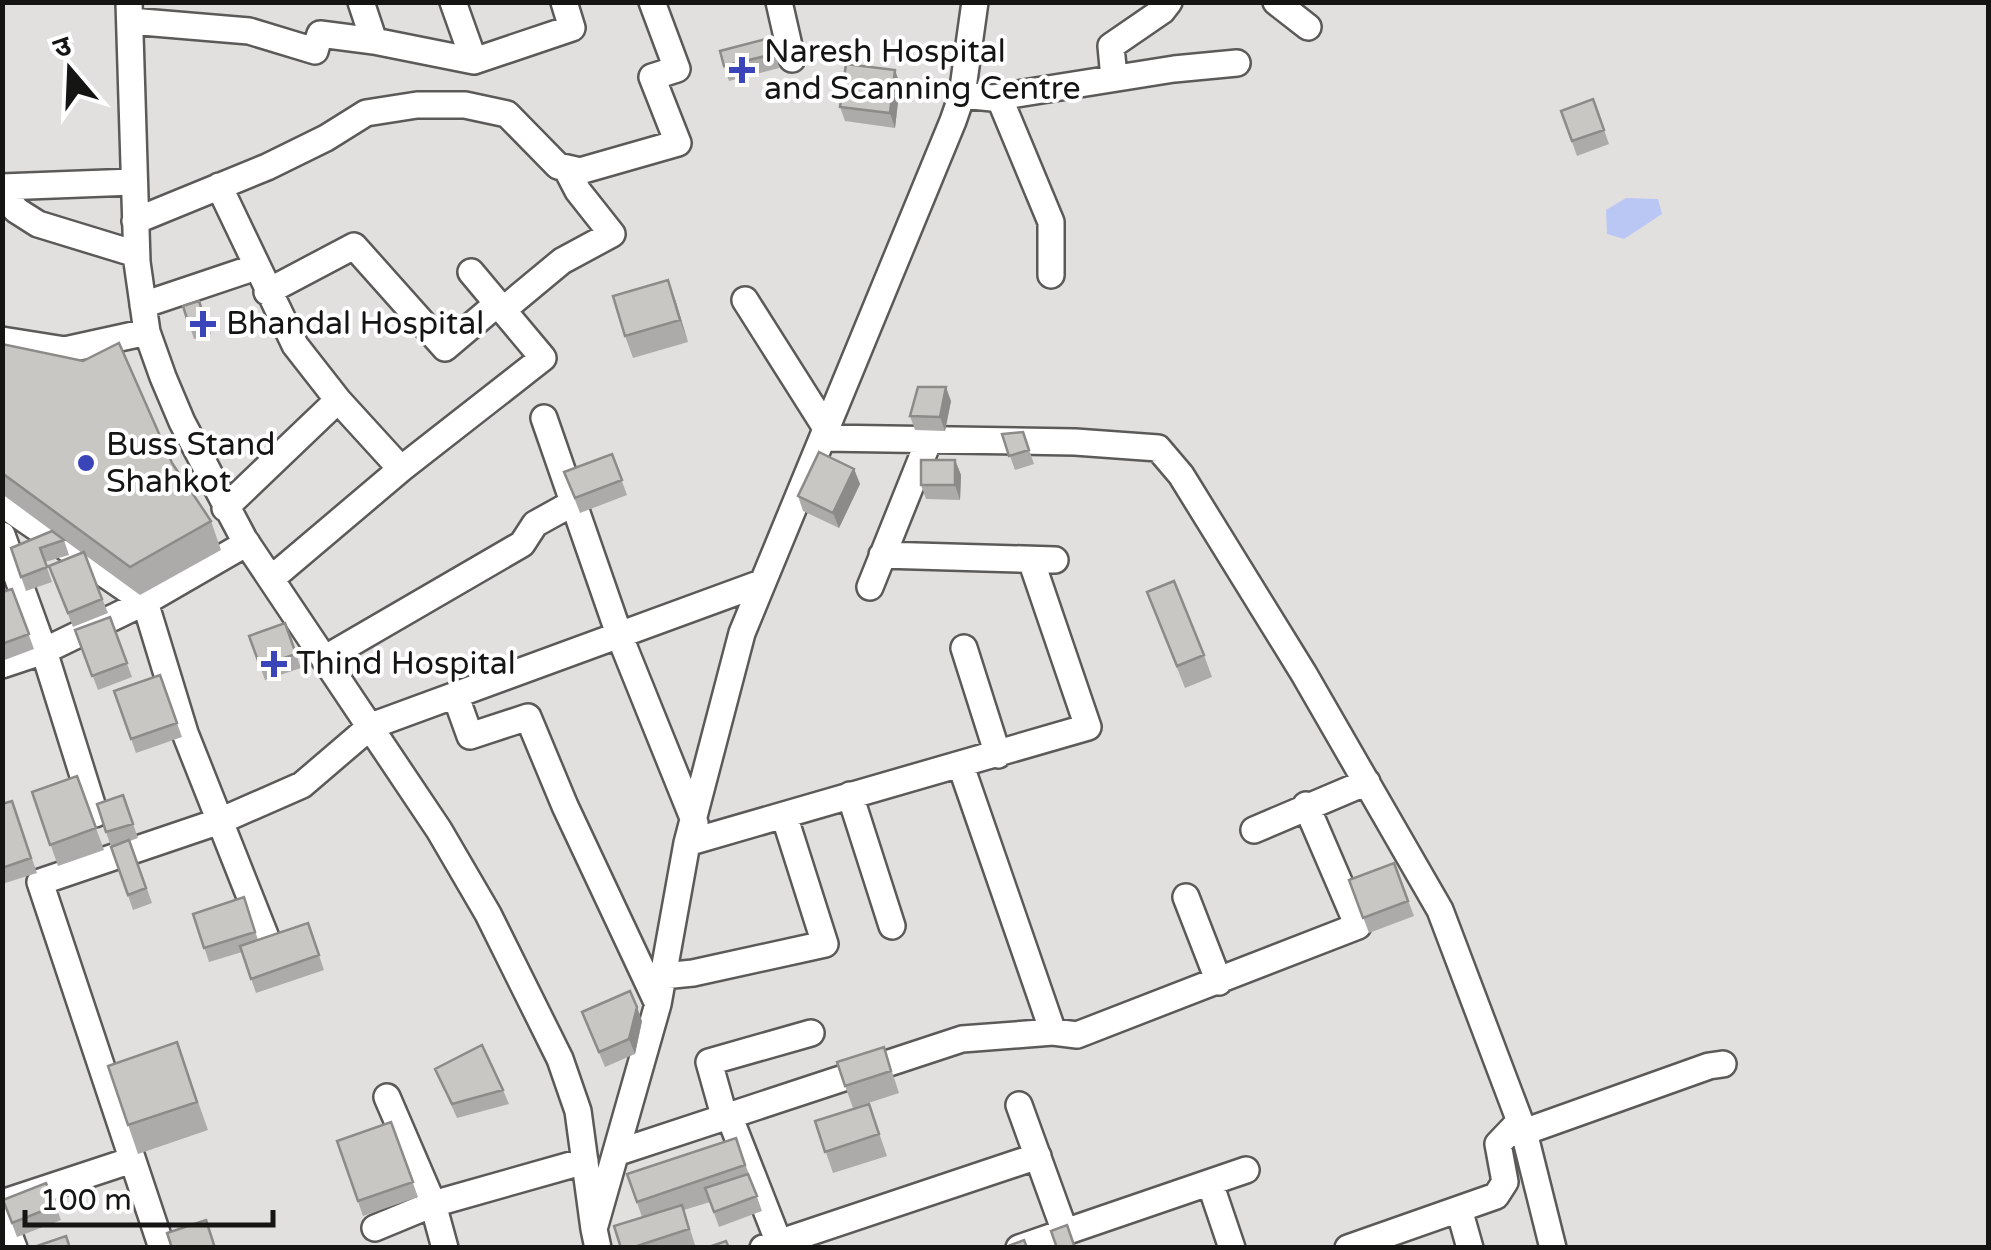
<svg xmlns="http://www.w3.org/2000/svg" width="1991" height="1250" font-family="'Varela Round','Noto Sans Devanagari',sans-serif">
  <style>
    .green { fill: #bac7f5 }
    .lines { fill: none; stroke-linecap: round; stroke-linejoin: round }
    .minor-casing { stroke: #5c5a58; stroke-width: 30 }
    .minor { stroke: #fff; stroke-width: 25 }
    .wall { fill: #acaba9 }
    .shaded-wall { fill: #8c8b89 }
    .building { fill: #c8c7c4; stroke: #8c8b89; stroke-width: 2.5 }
    .poi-dot { fill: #3a45b9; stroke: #fff; stroke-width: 4 }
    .labels { text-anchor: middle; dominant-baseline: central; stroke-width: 8; stroke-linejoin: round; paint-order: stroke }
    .poi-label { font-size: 32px; fill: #151514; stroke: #fff; text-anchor: start }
  </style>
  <rect width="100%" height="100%" fill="#e2e0de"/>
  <path class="green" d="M1626 198 1658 199 1662 214 1624 239 1607 234 1606 210Z"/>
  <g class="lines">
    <g class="minor-casing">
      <path id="minor" d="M129 2 137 262 147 332 163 377 182 422 244 539 439 830 488 914 560 1059 578 1111 594 1229
        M361 2 374 41
        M453 2 474 61
        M779 2 792 59
        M1276 2 1308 27
        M130 21 249 31 315 51 320 34 374 41 474 61 572 28 564 2
        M1114 78 1111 46 1162 11 1169 2
        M962 95 992 98 1174 69 1237 63
        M999 97 1051 222V275
        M219 186 295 345 338 400 401 469
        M2 187 133 182
        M2 190 16 210 38 224 136 254
        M135 221 267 167 326 138 366 113 417 105H465L507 114 558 166 580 171 678 143 652 77 677 69 652 2
        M267 292 354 246 445 348 497 304
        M745 300 826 428
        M143 305 256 267
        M503 310 562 261 612 234 578 191 566 168
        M2 340 65 350 147 332
        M544 418 620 637 695 823
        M823 438 1075 442 1158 448 1181 475 1304 674 1440 910 1524 1132 1553 1248
        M2 504 145 602 247 543
        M225 508 338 400
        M2 535 44 651 95 814
        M882 555 1055 560
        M271 579 401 469 543 358 471 272
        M870 587 929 440
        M964 648 998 755
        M324 659 522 544 535 524 571 504
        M2 665 44 651 145 602 185 733 269 945
        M456 697 470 736 528 717 565 806 658 1004
        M961 766 1053 1032
        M850 795 892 926
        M1254 830 1367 782
        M687 843 1088 727 1031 560
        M1186 897 1219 982
        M663 976 693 973 825 944 784 815
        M387 1097 433 1204 445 1248
        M1019 1105 1065 1232 1246 1170
        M730 1118 781 1248
        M725 1119 709 1062 811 1033
        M1524 1132 1709 1066 1723 1064
        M616 1153 962 1039 1053 1032 1077 1035 1358 926 1306 805
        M1210 1183 1232 1248
        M2 1203 132 1160
        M1459 1209 1470 1248
        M2 1216 14 1248
        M375 1228 433 1204 585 1161
        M162 1248 40 882 220 821 302 785 371 726 761 583
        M598 1248 594 1229 658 1004 687 843 742 633 953 121 962 95 975 2
        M763 1248 1038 1156
        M1019 1248 1065 1232
        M1348 1248 1496 1196 1505 1182 1498 1144 1519 1122"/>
    </g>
    <use href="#minor" class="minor"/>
  </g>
  <path class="wall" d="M775 53 779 68 729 81 724 66Z
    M895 70 900 85 895 128 845 121 840 107Z
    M1593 99 1609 144 1577 156 1561 111Z
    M668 280 688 342 633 358 625 336Z
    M199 301 211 334 194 339 183 306Z
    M2 344 172 463 211 521 221 550 140 595 85 555 108 613 73 627 49 566 82 553 2 494Z
    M951 401 945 431 915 430 910 416Z
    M1023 432 1034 464 1015 470 1002 434Z
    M612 454 627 495 580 513 564 472Z
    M955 460 961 475 960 500 926 499 921 485Z
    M854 469 860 484 839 528 803 511 798 496Z
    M64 540 69 555 45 562 52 582 26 591 11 548Z
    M12 589 34 649 2 661V592Z
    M1147 592 1204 655 1212 677 1185 688Z
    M110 617 132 677 98 690 75 630Z
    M285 623 301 668 265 680 249 636Z
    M160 675 182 737 136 753 114 691Z
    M77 776 104 850 58 866 32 792Z
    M123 795 138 838 130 841 152 903 133 910 106 832Z
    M12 801 37 873 2 884V804Z
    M1394 863 1414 916 1369 933 1349 880Z
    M244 897 258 940 308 923 324 970 256 993 242 952 209 962 193 914Z
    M582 1012 642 1021 635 1054 605 1067Z
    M177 1042 208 1130 138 1154 108 1066Z
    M884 1047 899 1093 853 1108 845 1086Z
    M435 1069 503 1090 509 1104 457 1118Z
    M869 1104 887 1156 833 1173 815 1121Z
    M391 1122 418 1197 363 1216 337 1141Z
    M736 1138 762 1211 719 1227 710 1202 684 1210 696 1248H621L642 1217 627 1174Z
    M46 1183 61 1220 17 1237 3 1200Z"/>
  <path class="shaded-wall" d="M895 70 900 85 895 128 890 113Z
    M668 280 676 302 688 342 680 320Z
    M946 387 951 401 945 431 940 417Z
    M955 460 961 475 960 500 955 485Z
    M854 469 860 484 839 528 833 513Z
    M637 1007 642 1021 635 1054 629 1039Z"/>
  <path class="building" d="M770 38 774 54 724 66 720 51Z
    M846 64 895 70 890 113 840 107Z
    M1593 99 1604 130 1572 141 1561 111Z
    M668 280 680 320 625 336 613 296Z
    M199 301 205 319 189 325 183 306Z
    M119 343 172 463 211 521 130 567 2 473V344L83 361Z
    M918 387H946L940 417 910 416Z
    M1023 432 1029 450 1009 456 1002 434Z
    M819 452 854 469 833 513 798 496Z
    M612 454 622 480 575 498 564 472Z
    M921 460H955V485H921Z
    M52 531 64 540 40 548 47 567 21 577 11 548Z
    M84 552 102 599 68 613 49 566Z
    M1174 581 1204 655 1177 666 1147 592Z
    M12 589 29 634 2 644V592Z
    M110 617 127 663 92 676 75 630Z
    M285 623 296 654 260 666 249 636Z
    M160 675 177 723 131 739 114 691Z
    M77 776 96 828 50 845 32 792Z
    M123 795 133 824 106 832 97 804Z
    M12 801 31 858 2 868V804Z
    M129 840 146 888 128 895 111 847Z
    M1394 863 1408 901 1363 918 1349 880Z
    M244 897 255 932 204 948 193 914Z
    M308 923 319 955 251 979 240 946Z
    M630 991 637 1007 629 1039 599 1052 582 1012Z
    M177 1042 197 1102 128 1125 108 1066Z
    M482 1045 503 1090 452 1104 435 1069Z
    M884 1047 891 1071 845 1086 837 1062Z
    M869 1104 879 1134 825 1152 815 1121Z
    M391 1122 413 1182 358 1201 337 1141Z
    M736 1138 745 1165 637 1202 627 1174Z
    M748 1174 757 1196 714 1212 705 1188Z
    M46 1183 55 1206 12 1223 3 1200Z
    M682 1205 689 1229 631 1248H621L614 1226Z
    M206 1220 215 1248H172L167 1233Z
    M1067 1225 1075 1248H1057L1051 1231Z
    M66 1236 70 1248H31Z
    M1024 1240 1027 1248H1003Z
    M726 1241 729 1248H706Z"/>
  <g class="poi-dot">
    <path d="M737 55h10v10h10v10h-10v10h-10v-10h-10v-10h10z"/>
    <path d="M198 309h10v10h10v10h-10v10h-10v-10h-10v-10h10z"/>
    <circle cx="86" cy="463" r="10"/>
    <path d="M269 649h10v10h10v10h-10v10h-10v-10h-10v-10h10z"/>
  </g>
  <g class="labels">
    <g class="poi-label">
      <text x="764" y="52">Naresh Hospital<tspan x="764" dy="37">and Scanning Centre</tspan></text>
      <text x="226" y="324">Bhandal Hospital</text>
      <text x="106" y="445">Buss Stand<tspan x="106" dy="37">Shahkot</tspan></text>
      <text x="296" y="664">Thind Hospital</text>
    </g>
  </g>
  <rect width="1991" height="1250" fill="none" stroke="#151514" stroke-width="10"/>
  <g transform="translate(70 70) rotate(341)" stroke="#ffffff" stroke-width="8" paint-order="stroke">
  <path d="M0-8L18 38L0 25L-18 38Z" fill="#151514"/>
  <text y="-15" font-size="28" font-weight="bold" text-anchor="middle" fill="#151514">उ</text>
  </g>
  <path d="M25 1210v15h248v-15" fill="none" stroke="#151514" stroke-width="5"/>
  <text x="40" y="1210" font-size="30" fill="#151514" stroke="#ffffff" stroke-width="8" paint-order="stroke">100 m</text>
</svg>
